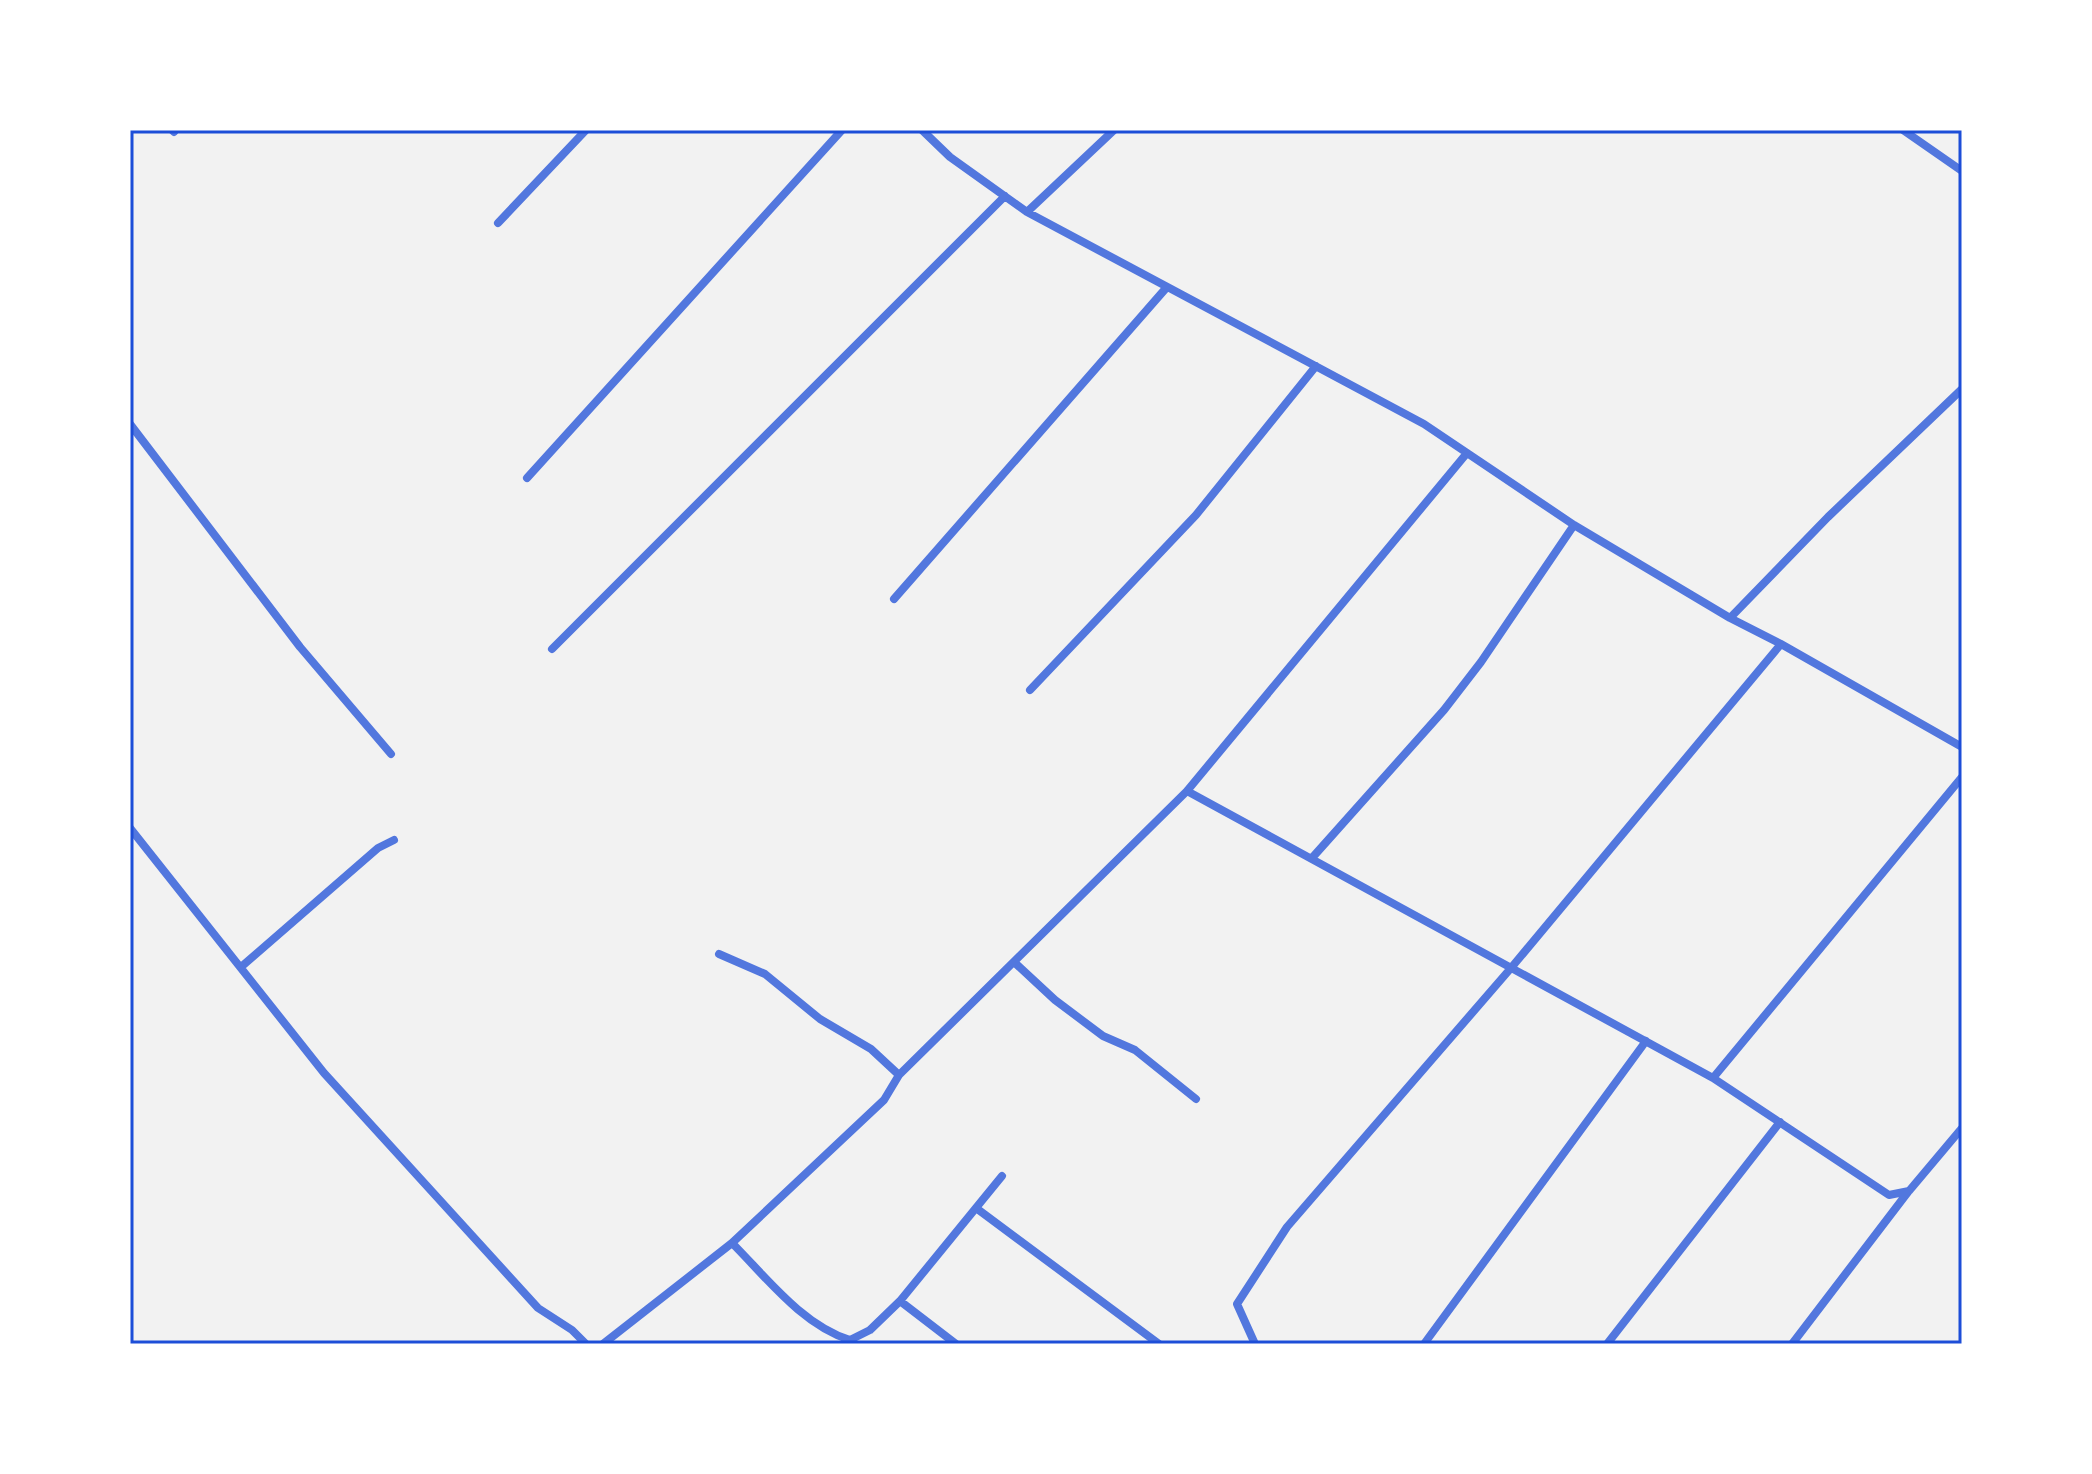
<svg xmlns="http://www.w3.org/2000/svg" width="2092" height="1474" font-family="Inter,sans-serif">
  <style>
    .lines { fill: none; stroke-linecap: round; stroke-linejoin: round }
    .minor { stroke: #5277de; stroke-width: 8 }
    .neatline { fill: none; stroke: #1d4ed8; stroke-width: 3 }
  </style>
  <rect width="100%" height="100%" fill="#f2f2f2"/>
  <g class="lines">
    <path class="minor" d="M172 130 174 132
      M922 130 950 157 1027 212 1424 424 1574 525 1730 618 1781 644 1962 747
      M1903 130 1962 171
      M1027 212 1114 130
      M498 223 586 130
      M130 424 300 647 391 754
      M527 478 842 130
      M894 599 1167 287
      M1730 618 1828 517 1962 389
      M552 649 1005 196
      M1030 690 1196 515 1316 366
      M1187 791 1713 1078 1889 1195 1909 1191 1962 1128
      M130 828 324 1073 538 1308 572 1330 586 1344
      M1312 858 1444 710 1481 662 1574 525
      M719 954 765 974 820 1019 871 1049 899 1075
      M1014 962 1055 1000 1103 1036 1135 1050 1196 1099
      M241 967 378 848 394 840
      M1713 1078 1962 777
      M976 1208 1159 1344
      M732 1243C766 1277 802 1325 850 1340L870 1330 900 1301 1002 1176
      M900 1301 956 1344
      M603 1344 732 1243 884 1100 899 1075 1187 791 1467 453
      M1255 1344 1237 1304 1287 1227 1511 968 1781 644
      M1424 1344 1646 1041
      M1607 1344 1780 1122
      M1792 1344 1908 1192"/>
  </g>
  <rect width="2092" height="1474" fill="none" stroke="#ffffff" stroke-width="264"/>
  <rect x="132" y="132" width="1828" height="1210" class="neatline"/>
</svg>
